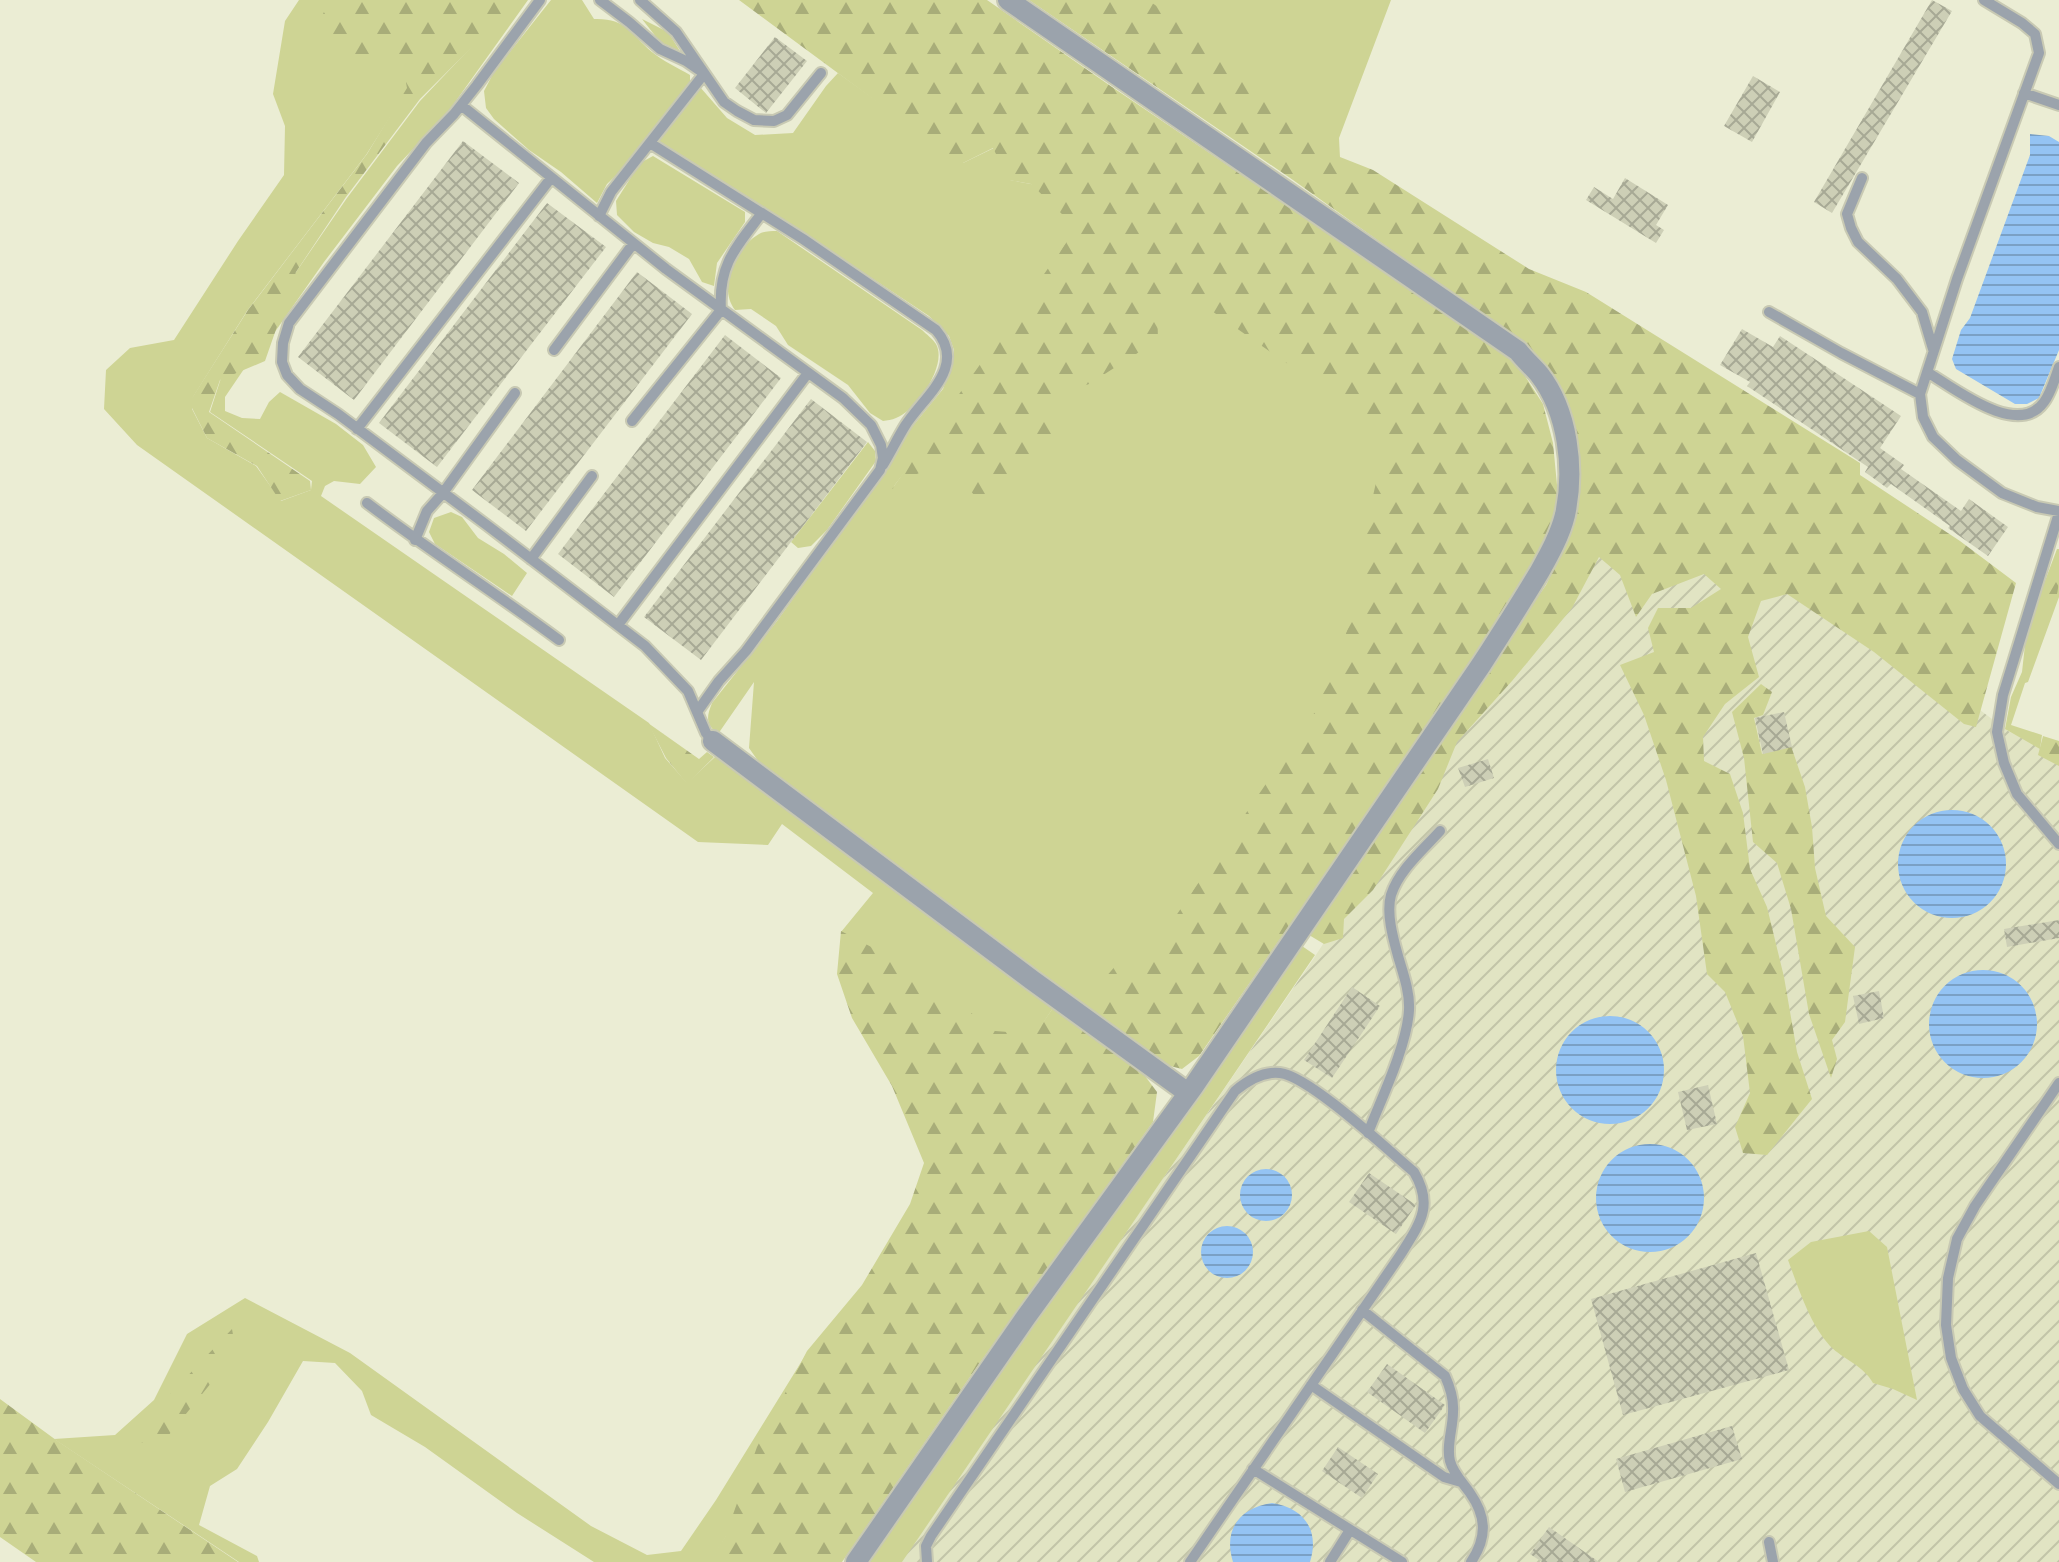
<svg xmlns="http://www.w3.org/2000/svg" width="2059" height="1562" font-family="'DM Sans',sans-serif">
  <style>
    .industrial { fill: url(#industrial-furrows) }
    .green { fill: #ced494 }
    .forest { fill: url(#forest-firs) }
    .water { fill: url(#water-rules) }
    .building { fill: url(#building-cross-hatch) }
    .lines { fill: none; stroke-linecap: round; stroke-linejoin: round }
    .service-casing { stroke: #c8c9b3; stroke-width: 14 }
    .minor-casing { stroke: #c8c9b3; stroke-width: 24 }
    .service { stroke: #9ba3ac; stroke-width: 10 }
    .minor { stroke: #9ba3ac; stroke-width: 20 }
  </style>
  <defs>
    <pattern id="industrial-furrows" width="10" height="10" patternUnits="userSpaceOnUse" patternTransform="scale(2)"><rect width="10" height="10" fill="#e1e4c3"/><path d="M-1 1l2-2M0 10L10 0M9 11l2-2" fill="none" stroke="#c2c4a8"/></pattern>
    <pattern id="forest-firs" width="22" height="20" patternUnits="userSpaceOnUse" patternTransform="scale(2)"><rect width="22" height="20" fill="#ced494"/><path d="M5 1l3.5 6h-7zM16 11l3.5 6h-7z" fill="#a8ad79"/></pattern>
    <pattern id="water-rules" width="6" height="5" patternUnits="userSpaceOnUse" patternTransform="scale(2)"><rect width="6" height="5" fill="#94c3f3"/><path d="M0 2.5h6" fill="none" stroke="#7aa0c5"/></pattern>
    <pattern id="building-cross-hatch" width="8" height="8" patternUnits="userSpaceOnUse" patternTransform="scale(2)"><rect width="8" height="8" fill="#cdcfb6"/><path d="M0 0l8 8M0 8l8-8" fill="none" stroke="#a7a995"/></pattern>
  </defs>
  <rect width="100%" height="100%" fill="#ebedd4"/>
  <path class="industrial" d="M1659 459 1980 710 2008 731 2059 757V1562H900L1314 958 1528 626Z"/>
  <path class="green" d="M299 0H335L403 59 408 89 366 155 247 311 193 397 192 409 207 438 256 466 281 501 311 490 312 481 210 412 221 378 244 369 225 397V411L242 418 260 419 269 402 280 392 336 424 363 445 376 467 360 484 334 481 325 486 321 496 649 723 665 758 687 783 715 757 725 759 1055 1005 1035 1035 993 1032 841 932 873 893 782 824 768 845 698 842 137 445 104 409 106 370 130 348 174 340 238 241 284 175 285 126 273 94 285 21Z
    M516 0H528L448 112 397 166 324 262 272 336 294 275 347 198 420 101Z
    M551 0H582L594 19C626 18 630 33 652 52 663 61 678 68 690 75V85L669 108 627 165 607 184 597 203 561 172 529 150 494 119 486 108 484 91 494 72Z
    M1133 0H1391L1339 138 1340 158 1313 147Z
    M642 19 668 32 680 51 660 42Z
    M838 73 963 163 994 148 1010 180 1036 185 1069 217V245L963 396 894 486 1158 293 1186 285 1392 433 1367 588 1320 712 1106 1024 1058 985 763 768 749 748 754 682 718 734C706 724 706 718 712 703L777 621 886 469 907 433 943 389 952 364 954 350 949 336 929 316 772 212 659 141 700 87 727 118 755 135 793 133 826 86Z
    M653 156 745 212V222L717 263 714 286 702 282 689 259 669 247 653 243 634 232 617 215 616 201 640 163Z
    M777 231 922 330C926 334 933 339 936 344 948 365 916 411 896 418 892 420 887 420 883 421L870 413 848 385 788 345 776 326 751 309 735 310C717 287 736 247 759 234 764 231 771 231 777 231Z
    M868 442 875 451 876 461 827 530 811 546 798 548 791 542Z
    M451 512 462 517 478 538 504 554 527 573 512 596 435 544 429 532 434 518Z
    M2057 549H2059V597L2028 682 2025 683 2011 725 2042 735 2040 749 2005 729 2011 697 2022 672 2025 645 2034 610Z
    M1302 946 1315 955 902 1562H870C905 1505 944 1451 982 1396 1088 1246 1201 1100 1302 946Z
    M1869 1231 1887 1247 1917 1400 1893 1389 1873 1383C1864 1366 1843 1359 1830 1346 1809 1323 1799 1289 1788 1260L1811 1242Z
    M245 1298 350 1353 591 1526 647 1555 681 1551 716 1500 808 1351 725 1538 710 1562H594L517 1513 425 1447 371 1415 362 1391 335 1363 303 1361 268 1422 237 1469 210 1486 199 1525 257 1556 259 1562H239L54 1439 115 1435 154 1400 187 1334Z"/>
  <path class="forest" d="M329 0H519L420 99 346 197 296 272 265 361 220 380 209 412 310 481 311 490 280 501 257 466 207 438 192 408V398L248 310 367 154 407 88 402 61 373 60 334 50 318 26Z
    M739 0H987L1112 87 1514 359 1543 404 1553 443 1557 485V524L1511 606 1199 1056 1182 1069 1162 1064 1106 1024 1095 1008 1099 985 1117 964 1134 972 1156 945 1317 709 1363 589 1367 523 1387 433 1186 293 1157 304 1158 340 1089 384 1053 397 1046 423 1056 438 1000 480 980 502 969 489 981 477 966 453 910 477 892 489 1066 243 1065 217 1031 184 1009 180 993 148 961 164Z
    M1029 0H1148L1207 42 1269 95 1304 132 1340 157 1373 170 1529 269 1586 292 1860 463V475L1960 541 2016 583 1976 727 1964 724 1874 652 1787 594 1761 601 1748 637 1759 677 1725 704 1703 737 1704 761 1730 774 1743 813 1750 869 1767 907 1784 977 1797 1052 1812 1099 1767 1155 1743 1153 1735 1127 1750 1093 1743 1036 1725 992 1707 974 1696 896 1666 780 1644 715 1620 665 1654 652 1648 628 1658 608H1691L1721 589 1704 574 1652 594 1636 617 1620 575 1599 557 1572 608 1512 681 1457 742 1438 789 1373 890 1344 919 1343 938 1324 944 1309 935 1424 760 1546 585 1564 548 1578 508 1579 453 1568 411 1518 340 1293 180Z
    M2059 565C2059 585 2059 607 2042 619L2043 595 2052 568Z
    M1761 684 1772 692 1763 715 1754 718 1762 754 1791 746 1805 787 1812 827 1815 868 1826 916 1855 947 1845 1022 1832 1040 1837 1059 1831 1078 1809 1014 1791 909 1777 863 1753 842 1744 758 1732 712Z
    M648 723 699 759 707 752 714 757 687 784 666 758Z
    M2043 736 2059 741V766L2038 755Z
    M841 931 913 969 995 1031 1035 1034 1055 1005 1142 1072 1157 1092 1153 1122 979 1364 842 1562H709L725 1537 757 1447 807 1351 862 1285 910 1204 924 1163 892 1086 852 1018 837 974Z
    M232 1329 235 1346 220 1372 168 1436 143 1443 126 1436 162 1403Z
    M0 1399 56 1440 238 1562H36L0 1537Z"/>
  <path class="water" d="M2030 134 2049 136 2059 142V350L2039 398 2027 404H2015L1956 369 1952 359 1961 330 1970 318 2030 155Z
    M1898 864a54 54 0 1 1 108 0a54 54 0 1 1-108 0Z
    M1929 1024a54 54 0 1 1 108 0a54 54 0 1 1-108 0Z
    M1556 1070a54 54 0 1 1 108 0a54 54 0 1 1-108 0Z
    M1596 1198a54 54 0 1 1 108 0a54 54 0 1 1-108 0Z
    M1240 1195a26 26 0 1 1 52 0a26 26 0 1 1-52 0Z
    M1201 1252a26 26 0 1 1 52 0a26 26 0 1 1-52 0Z
    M1272 1503C1304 1508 1320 1530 1310 1562H1233C1223 1530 1239 1508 1272 1503Z"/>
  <path class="building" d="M1932 0 1952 11 1832 213 1814 202Z
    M775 37 807 61 766 113 735 88Z
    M1753 76 1780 92 1752 142 1724 126Z
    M463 141 519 183 354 400 298 357Z
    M1625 178 1668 205 1656 225 1664 230 1656 243 1586 200 1594 187 1613 199Z
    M547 203 606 247 437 467 379 423Z
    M637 272 692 314 526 531 472 490Z
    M1742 329 1773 347 1780 336 1901 416 1880 448 1904 465 1901 469 1961 511 1969 499 2008 527 1988 556 1948 528 1950 526 1891 484 1887 488 1865 472 1868 467 1747 386 1750 382 1720 365Z
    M725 335 781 378 614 597 558 554Z
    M811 399 867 442 701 660 644 617Z
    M1784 712 1792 747 1763 754 1755 718Z
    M1488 759 1494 778 1465 787 1458 768Z
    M2059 920V938L2007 947 2004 929Z
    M1352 987 1380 1006 1332 1078 1304 1060Z
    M1879 991 1884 1018 1859 1024 1853 996Z
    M1708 1085 1717 1124 1687 1130 1678 1092Z
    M1369 1173 1416 1205 1396 1234 1349 1202Z
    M1756 1253 1789 1370 1623 1415 1591 1299Z
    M1387 1364 1445 1405 1425 1433 1367 1392Z
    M1732 1426 1742 1459 1625 1492 1616 1459Z
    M1338 1447 1378 1474 1362 1498 1322 1471Z
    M1549 1527 1599 1562H1542L1530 1554Z"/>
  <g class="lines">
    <g class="service-casing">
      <path id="service" d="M540 0 477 85 454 114 426 143 289 323 283 343 282 362 287 375 300 389 338 414 488 526 645 646 688 691 706 733 713 741
        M600 0 629 22 660 49 686 61 699 70
        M640 0 676 32 724 102 737 111 754 120 774 121 787 115 821 73
        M1984 0 2022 23 2035 34 2039 53 1957 279 1920 394 1923 417 1933 437 1957 460 2002 493 2037 507 2059 511
        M2024 93 2059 105
        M461 105 666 269 843 398 871 425 881 445 883 458 880 470 746 651 719 681 697 712
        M650 143 803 239 936 330C968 367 923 397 905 426 897 439 891 452 883 465
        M1862 178 1847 214 1851 228 1858 242 1897 279 1922 312 1933 349
        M599 216 611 192 704 74
        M1769 312 1841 353 1920 394
        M554 350 633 244
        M1927 372C1954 388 2018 439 2044 402 2051 393 2055 378 2059 367
        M632 421 721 310C718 265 736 247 762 213
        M357 429 551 178
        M367 503C430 551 496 593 559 640
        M2059 513 2003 695 1997 732 2004 763 2017 794 2059 844
        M415 540 427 511 443 493 515 393
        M531 559 592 476
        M618 625 808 373
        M2059 1083 1975 1206 1957 1239 1948 1278 1946 1325 1951 1358 1963 1389 1980 1416 2059 1484
        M1368 1133C1381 1099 1407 1046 1409 1010 1410 992 1403 973 1398 956 1393 938 1386 913 1391 895 1399 870 1423 850 1440 831
        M1362 1310 1445 1376C1450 1387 1454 1399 1453 1412 1453 1428 1446 1446 1450 1461 1453 1473 1463 1483 1470 1493 1487 1517 1487 1538 1471 1562
        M1311 1385 1444 1477 1461 1482
        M1253 1469 1402 1562
        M1769 1542 1773 1562
        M927 1562 926 1546 931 1536 1235 1091C1247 1081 1264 1071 1280 1073 1309 1076 1389 1151 1414 1172 1434 1206 1420 1223 1401 1254L1190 1562
        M1330 1562 1350 1530"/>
    </g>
    <g class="minor-casing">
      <path id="minor" d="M713 741 1032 980 1188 1093
        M856 1562 1026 1317 1193 1087 1481 665C1501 634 1521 603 1540 571 1550 553 1560 535 1565 515 1575 469 1568 411 1539 374 1532 366 1524 359 1518 351L1008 0"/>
    </g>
    <use href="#service" class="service"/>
    <use href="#minor" class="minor"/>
  </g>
</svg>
